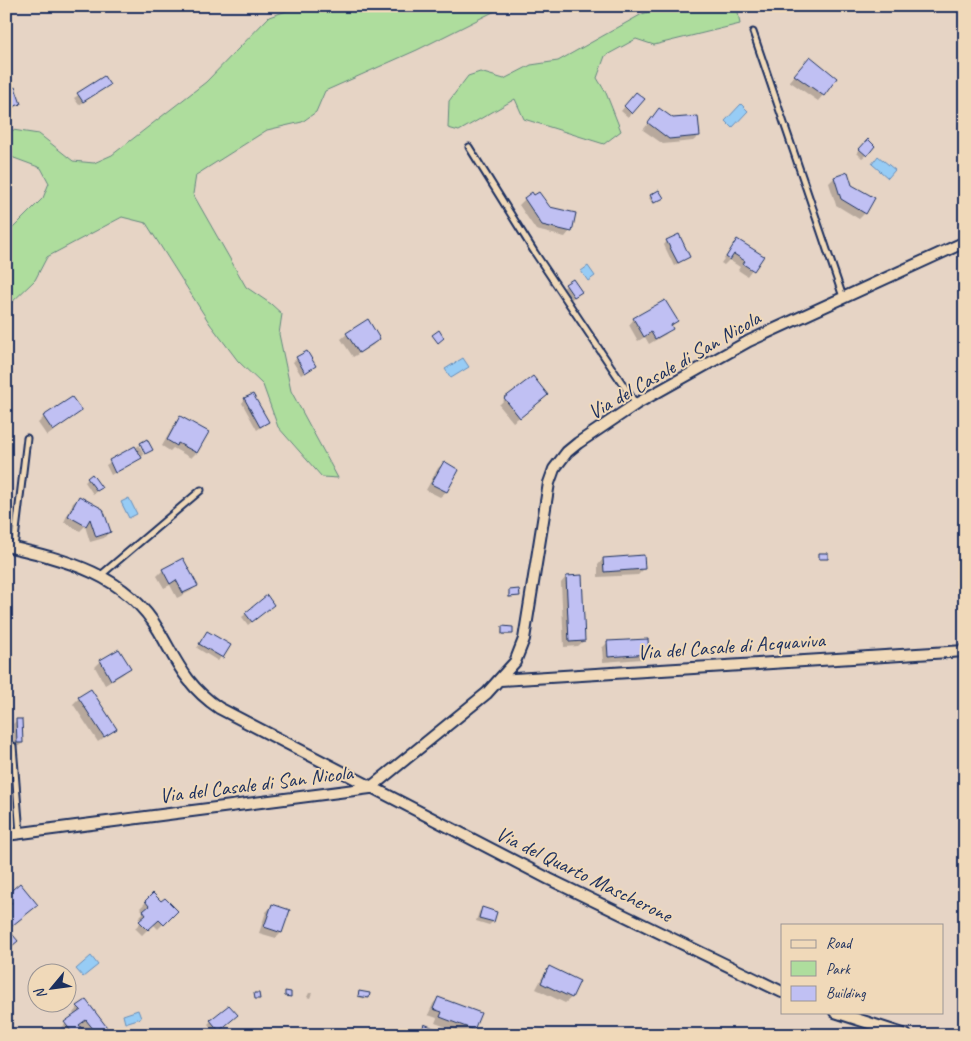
<svg xmlns="http://www.w3.org/2000/svg" width="971" height="1041" font-family="Caveat,sans-serif">
  <style>
    .green { fill: #aedd9d; stroke: #64867e }
    .water { fill: #97ccf5; stroke: #658db9 }
    .shadow { fill: #0003 }
    .building { fill: #c0c0f3; stroke: #1b2f5e }
    .lines { fill: none; stroke-linecap: round; stroke-linejoin: round }
    .lane-casing { stroke: #1b2f5e; stroke-width: 9 }
    .street-casing { stroke: #1b2f5e; stroke-width: 14 }
    .lane { stroke: #f0d9b9; stroke-width: 5 }
    .street { stroke: #f0d9b9; stroke-width: 10 }
    .labels { text-anchor: middle; dominant-baseline: central; stroke-width: 4; stroke-linejoin: round; paint-order: stroke }
    .street-label { font-size: 21px; fill: #1b2f5e; stroke: #f0d9b9 }
  </style>
  <rect width="100%" height="100%" fill="#e6d4c5"/>
  <filter id="ink" filterUnits="userSpaceOnUse"><feTurbulence type="fractalNoise" baseFrequency=".02" numOctaves="2"/><feDisplacementMap in="SourceGraphic" scale="10" xChannelSelector="R" yChannelSelector="G"/><feConvolveMatrix kernelMatrix="1 2 1 2 8 2 1 2 1" color-interpolation-filters="sRGB"/></filter>
  <g filter="url(#ink)">
    <path class="green" d="M301 6H505L417 50 325 91 316 112 302 122 267 130 196 175 193 194 246 287 271 304 282 314 279 334 291 391 338 478 322 477 278 427 263 385 238 361 210 324 146 223 122 217 47 257 35 280 6 308V235L43 198 49 183 41 168 6 155V129L39 134 73 161 94 163 112 155 206 82 269 17Z
      M668 6H737L740 24 654 45 636 39 605 56 597 78 606 93 621 131 604 144 524 119 515 99 459 131 448 128 449 101 468 76 480 72 504 79 531 65 558 61 642 14Z"/>
    <path class="water" d="M741 104 748 111 732 128 725 121Z
      M878 156 895 170 888 178 872 164Z
      M588 266 595 276 588 281 581 271Z
      M463 358 469 367 451 378 445 369Z
      M129 498 137 514 129 518 121 502Z
      M91 956 98 965 83 977 76 969Z
      M138 1010 141 1018 125 1023 123 1015Z"/>
    <path class="shadow" d="M804 64 823 95 818 101 789 81Z
      M104 78 105 88 79 105 74 98Z
      M6 91 20 103 16 107 6 111Z
      M633 97 632 113 628 117 621 111Z
      M659 110 699 136 693 141 663 144 643 130Z
      M864 144 866 155 862 158 857 153Z
      M834 178 851 186 865 213 859 219 836 205 829 183Z
      M659 191 661 199 653 204 649 198Z
      M525 199 570 231 565 237 536 230 519 205Z
      M667 241 689 257 674 266 664 245Z
      M737 241 762 256 747 276 738 270 740 267 729 260 724 265 721 263Z
      M573 280 581 292 570 300 562 289Z
      M634 319 676 321 666 334 649 344 645 337 638 341 629 325Z
      M347 334 378 339 373 345 353 357 341 339Z
      M297 358 315 366 301 375 293 362Z
      M245 399 268 422 257 430 242 403Z
      M505 399 541 401 513 422 499 405Z
      M81 411 47 436 38 423 44 417Z
      M181 417 196 453 191 458 173 448 170 451 162 446 175 423Z
      M139 445 144 455 111 475 106 465 134 447 135 449Z
      M444 463 457 470 446 492 440 497 426 490 438 468Z
      M88 479 101 488 93 494 85 482Z
      M79 498 109 532 104 538 90 542 85 526 80 531 64 522 73 503Z
      M603 559 644 569 638 575 598 577V565Z
      M163 570 196 586 191 591 177 598 170 585 164 588 157 576Z
      M566 577 584 641 578 646 564 647 561 583Z
      M509 591 519 596 508 598Z
      M266 597 269 608 248 625 242 617Z
      M502 628 511 634 510 635H501Z
      M207 633 229 646 218 661 197 648Z
      M608 642 648 654 642 659 603 662 602 648Z
      M118 651 129 668 123 674 105 685 95 667 101 661Z
      M79 698 115 729 98 742 73 704Z
      M16 721 22 743 19 746H14L13 724Z
      M20 885 28 912 7 930 6 951V896Z
      M153 895 161 903 176 911 158 929 153 924 142 935 135 928 142 921 138 918 144 912 140 908Z
      M272 906 281 933 276 938 259 933 266 912Z
      M483 908 493 922 489 925 476 921 479 912Z
      M549 968 578 982 571 998 565 1003 536 989 544 974Z
      M360 992 368 994V998L366 999 358 997Z
      M309 993H312L310 998 307 997Z
      M438 998 473 1029 468 1035 435 1023 437 1018 428 1015 433 1004Z
      M78 1007 111 1035H64L60 1029 75 1016 73 1013Z
      M233 1019 215 1033 208 1024 211 1021Z"/>
    <path class="building" d="M810 56 837 78 824 96 794 75Z
      M104 76 110 85 83 102 77 93Z
      M15 87 21 104 6 109V90Z
      M636 92 645 99 632 114 624 106Z
      M659 108 673 118 698 116 700 136 669 139 648 123Z
      M868 139 875 146 867 156 859 149Z
      M848 172 852 185 875 198 866 214 841 199 834 177Z
      M659 190 664 198 654 203 650 195Z
      M532 192 534 195 539 192 550 207 576 213 572 232 542 225 524 198Z
      M679 234 690 257 678 263 666 240Z
      M737 239 764 256 754 271 743 264 745 261 734 254 730 260 726 257Z
      M573 279 582 292 574 297 565 284Z
      M665 300 678 321 671 325 673 329 655 339 651 332 644 337 633 318Z
      M368 319 380 339 359 353 346 333Z
      M439 330 444 338 438 343 432 335Z
      M307 351 316 366 305 373 296 357Z
      M533 376 548 395 520 418 504 398Z
      M253 394 269 422 260 427 244 398Z
      M72 397 82 411 53 431 43 416Z
      M180 416 209 432 197 453 178 443 177 446 167 440Z
      M147 439 153 450 145 454 140 443Z
      M135 446 142 458 115 473 109 460Z
      M444 461 459 470 447 492 431 484Z
      M92 474 102 488 97 491 87 478Z
      M79 496 103 509 111 532 96 537 90 519 86 526 68 516Z
      M819 553H828V559H819Z
      M644 555 645 569 604 572 603 558Z
      M183 558 198 586 183 593 176 580 170 584 162 569Z
      M582 575 585 641 569 642 566 576Z
      M519 589 520 596 509 597V590Z
      M267 595 274 605 252 622 245 613Z
      M502 626 513 627V634H502Z
      M207 631 231 645 223 658 199 644Z
      M648 639 649 654 608 657 607 641Z
      M119 649 131 668 111 680 100 660Z
      M91 689 117 729 104 737 78 697Z
      M16 719H22L23 743H17Z
      M20 883 38 905 8 929 18 941 6 951V907L12 903 6 895Z
      M153 893 161 901 165 898 178 911 164 925 159 920 148 930 139 921 146 915 143 911 149 906 145 901Z
      M272 904 290 910 282 933 264 927Z
      M482 907 497 912 494 922 479 918Z
      M549 966 580 981 572 998 541 983Z
      M285 991 291 992V997L285 996Z
      M359 991 370 993 369 998 358 996Z
      M254 993H259L260 999H255Z
      M438 997 481 1013 474 1030 440 1017 442 1012 433 1009Z
      M86 1000 113 1035H98L86 1020 79 1025 87 1035H74L64 1022 81 1010 77 1006Z
      M229 1005 238 1015 219 1031 210 1020Z
      M424 1024 441 1031 439 1035H420Z"/>
    <g class="lines">
      <g class="lane-casing">
        <path id="lane" d="M753 32 843 297
          M469 147 535 253 636 404
          M14 548 27 438
          M101 575 201 490
          M13 746 20 833"/>
      </g>
      <g class="street-casing">
        <path id="street" d="M6 546C66 560 126 574 159 631 177 662 187 687 219 708L549 879 782 992
          M500 680 965 651
          M6 835 370 788 487 693 515 662 524 639 549 483 554 469 567 452 578 443 636 404 749 341 965 242
          M835 1012 906 1035
          M6 1032 8 1035"/>
      </g>
      <use href="#lane" class="lane"/>
      <use href="#street" class="street"/>
    </g>
  </g>
  <g class="labels">
    <g class="street-label">
      <text transform="translate(674 365) rotate(-30)">Via del Casale di San Nicola</text>
      <text transform="translate(731 646) rotate(-4)">Via del Casale di Acquaviva</text>
      <text transform="translate(256 784) rotate(-7)">Via del Casale di San Nicola</text>
      <text transform="translate(584 874) rotate(26)">Via del Quarto Mascherone</text>
    </g>
  </g>
  <rect width="971" height="1041" fill="none" stroke="#f0d9b9" stroke-width="25"/>
  <rect x="12" y="12" width="946" height="1016" fill="none" stroke="#1b2f5e" stroke-width="2" filter="url(#ink)"/>
  <rect x="781" y="924" width="162" height="90" fill="#f0d9b9" stroke="#9b9595"/>
  <rect x="791" y="940" width="25" height="8" fill="#f0d9b9" stroke="#9b9595"/>
  <text x="826" y="948" font-size="15" fill="#1b2f5e">Road</text>
  <rect x="791" y="961" width="25" height="15" fill="#aedd9d" stroke="#9b9595"/>
  <text x="826" y="974" font-size="15" fill="#1b2f5e">Park</text>
  <rect x="791" y="986" width="25" height="15" fill="#c0c0f3" stroke="#9b9595"/>
  <text x="826" y="998" font-size="15" fill="#1b2f5e">Building</text>
  <g transform="translate(52 988) rotate(241)"><circle r="24" fill="#f0d9b9" stroke="#9b9595"/>
  <path d="M0-4L9 19L0 12L-9 19Z" fill="#1b2f5e"/>
  <text y="-8" font-size="14" font-weight="bold" text-anchor="middle" fill="#1b2f5e">N</text>
  </g>
</svg>
